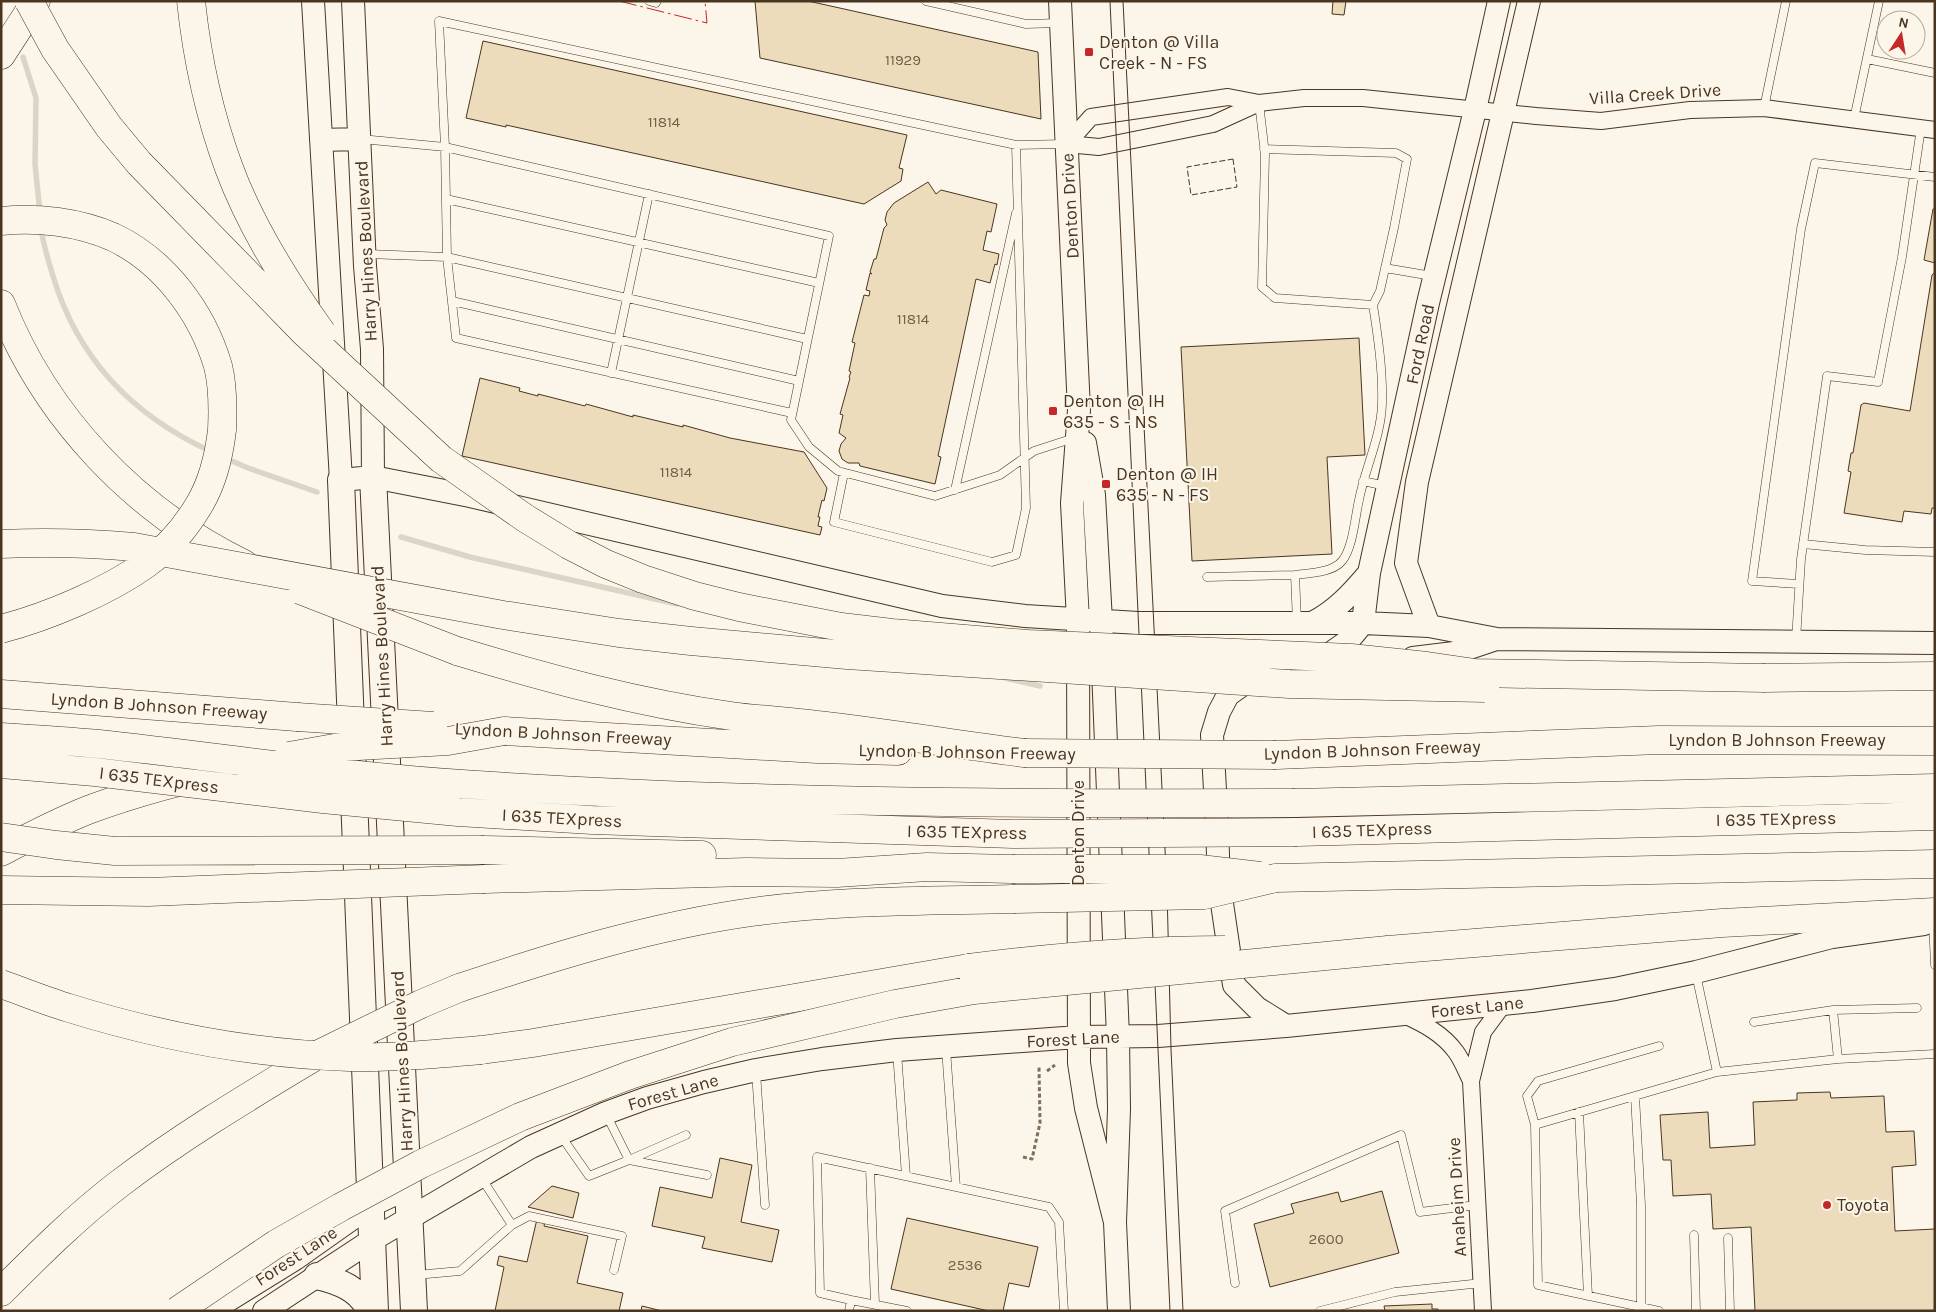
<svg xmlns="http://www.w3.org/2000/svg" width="1936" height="1312" font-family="Karla,sans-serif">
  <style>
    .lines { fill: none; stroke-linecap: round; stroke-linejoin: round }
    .stream { stroke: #dcd4c6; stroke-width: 5.5 }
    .building { fill: #ecdcbc; stroke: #4a3520 }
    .lane-casing { stroke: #4a3520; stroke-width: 9 }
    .street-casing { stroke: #4a3520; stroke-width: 18 }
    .secondary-casing { stroke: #4a3520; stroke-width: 24 }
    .primary-casing { stroke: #4a3520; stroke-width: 28 }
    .highway-casing { stroke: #4a3520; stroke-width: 29 }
    .path { stroke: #7f6f5c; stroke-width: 3; stroke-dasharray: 4 2.5; stroke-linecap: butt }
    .lane { stroke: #fbf6e9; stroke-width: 8 }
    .street { stroke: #fbf6e9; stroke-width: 16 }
    .secondary { stroke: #fbf6e9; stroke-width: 22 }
    .primary { stroke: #fbf6e9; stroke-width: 26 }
    .highway { stroke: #fbf6e9; stroke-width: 28 }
    .tram { stroke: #4a3520; stroke-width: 1 }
    .highway-bridge-casing { stroke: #4a3520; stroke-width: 29; stroke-linecap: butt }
    .highway-bridge { stroke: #fbf6e9; stroke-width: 28 }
    .fence { stroke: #4a3520; stroke-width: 1; stroke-dasharray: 6 2.5; stroke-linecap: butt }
    .power { stroke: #c62828; stroke-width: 1; stroke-dasharray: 18 4 2.5 4; stroke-linecap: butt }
    .poi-dot { fill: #c62828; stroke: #fbf6e9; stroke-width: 2 }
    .labels { text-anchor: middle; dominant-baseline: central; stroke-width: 4; stroke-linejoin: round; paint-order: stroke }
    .number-label { font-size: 15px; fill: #725f47 }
    .poi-label { font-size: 18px; fill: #4a3520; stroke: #fbf6e9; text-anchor: start }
    .street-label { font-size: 18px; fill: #4a3520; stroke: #fbf6e9 }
  </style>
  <rect width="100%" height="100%" fill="#fbf6e9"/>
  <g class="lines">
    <path class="stream" d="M23 57 36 98 35 164 40 213
      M41 228C43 244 48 260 53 276 78 360 133 416 212 452
      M225 458 248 468 317 492
      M401 537 470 557 677 604
      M1005 678 1040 686"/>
  </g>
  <path class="building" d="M755 1H808L1038 52 1041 119 760 58Z
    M1333 1H1346L1344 15 1332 14Z
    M483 41 907 135 899 168 903 169 901 181 864 204 506 125V127L466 118Z
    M928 182 936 194 941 190 997 204 991 232 987 231 983 250 999 254 997 265 995 264 990 283 976 279 938 456 941 457 935 484 860 466 859 463H848L842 459 839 451 841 444 846 438 839 433 843 415 840 414 850 378 849 377 851 372 849 371 855 343 852 342 864 295 869 296 870 291 866 290 870 273 872 274 870 272 874 259H876L884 228 887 225 885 220 887 212 894 203Z
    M1933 209H1935V263L1924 260Z
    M1935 272V508H1932L1931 514 1904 511 1902 522 1844 513 1851 472 1848 471 1851 453H1853L1861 405 1864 403 1910 411 1932 275Z
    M1359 338 1365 455 1327 457 1332 554 1192 561 1181 347Z
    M480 378 520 388 519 391 538 396V394L585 406 586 404 633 417V415L683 427V425L730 438 804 452 827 488 824 501 822 500 818 517H820L818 526 822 527 820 535 462 456Z
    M1830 1092 1831 1098 1884 1096 1886 1132 1914 1131 1916 1165 1892 1167 1895 1231 1935 1229V1311H1755L1751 1227 1713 1229 1711 1194 1673 1196 1671 1160H1663L1660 1115 1708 1112 1710 1148 1755 1145 1753 1102 1797 1100V1093Z
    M720 1158 752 1165 741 1222 779 1230 772 1262 702 1248 705 1237 652 1226 660 1187 712 1198Z
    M552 1186 579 1193 573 1218 528 1207Z
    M1382 1191 1399 1253 1270 1287 1254 1224 1294 1213 1291 1204 1338 1192 1341 1202Z
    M907 1218 1038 1247 1029 1287 1009 1283 1003 1311H989L891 1289Z
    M537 1219 545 1221 544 1226 588 1236 577 1283 623 1293 619 1311H495L504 1267 497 1265 499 1256 527 1262Z
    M1432 1304V1309H1438V1311H1385L1384 1306Z
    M642 1306 662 1311H641Z"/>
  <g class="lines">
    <g class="lane-casing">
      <path id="lane" d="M649 1 656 3 657 1
        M926 1 1026 24 1059 23
        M1867 59 1935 73
        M1259 103 1265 154 1262 287 1275 298 1373 305 1380 291 1394 228 1407 159 1396 153 1264 149
        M1764 108 1786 1
        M1854 119 1879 1
        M361 139 445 147 829 236 791 420 809 447 838 471 935 496 1000 475 1034 451 1074 438
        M446 199 819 283
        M367 254 447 257 456 338 792 413
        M1385 268 1432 276
        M452 301 799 381
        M807 339 447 257 445 147 439 21 1016 145 1065 144
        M611 373 649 194
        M844 473 834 522 992 562 1016 555 1026 508 1016 145
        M1363 481 1386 486
        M955 490 1016 213
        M1803 544 1865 550 1935 552
        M1207 577 1295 575
        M1799 584 1752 581 1801 229 1815 163 1935 177
        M1297 622 1295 575C1309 573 1332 573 1342 561 1353 548 1355 517 1359 500 1365 468 1381 437 1382 404 1383 371 1378 337 1373 305
        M1796 640 1801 559 1827 376 1878 382 1902 257 1921 128
        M1933 922 1935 965
        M1833 1010 1917 1008
        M1754 1022 1833 1010 1838 1059
        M946 1049 956 1187
        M897 1052 906 1176
        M756 1072 765 1205
        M1717 1072 1838 1059 1935 1054
        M1635 1096 1641 1205V1307
        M1579 1112 1588 1296
        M1535 1125 1527 1096 1538 1081 1659 1046
        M561 1136 589 1176 629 1160 607 1116
        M629 1160 707 1175
        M629 1160 686 1135
        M870 1168 875 1304
        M512 1225 529 1216 622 1236 614 1270
        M1694 1235 1696 1311
        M1728 1238 1730 1311
        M416 1275 460 1271 512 1225 482 1179
        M1235 1283 1225 1211 1401 1135 1420 1212 1477 1205
        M851 1300 820 1293 817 1157 1049 1207 1059 1222 1064 1311
        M849 1311 851 1300 907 1311
        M1320 1311 1395 1292 1482 1283
        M1659 1311 1538 1285 1535 1125 1717 1072 1696 974"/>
    </g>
    <g class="street-casing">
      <path id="street" d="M1067 144 1099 147 1213 124 1259 103 1304 98H1363L1536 116 1601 121 1690 110 1764 108 1935 130
        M1067 144 1091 117 1228 97 1259 103
        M1404 1015C1424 1024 1443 1034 1456 1052 1462 1060 1466 1071 1471 1081
        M1483 1311 1471 1081 1483 1032 1503 1005"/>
    </g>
    <g class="secondary-casing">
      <path id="secondary" d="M313 1 341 480 373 477 470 496 942 606 1025 616 1138 623H1363L1429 626 1497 639 1935 643
        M353 1 365 266 372 349 373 477
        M1060 1 1079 410 1072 503 1078 620 1079 1063 1086 1108 1115 1222
        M321 140 359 139
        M1085 443 1094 495 1101 621 1118 1037 1119 1109 1115 1222 1119 1311
        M1312 623C1336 611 1352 593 1369 573
        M1429 626 1406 563 1417 482 1529 1
        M1413 658 1454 653 1496 639
        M1318 662 1348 641 1363 623 1369 573 1428 303 1475 110 1499 1
        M1286 1026 1257 1008 1234 985 1219 883 1217 827 1212 735 1219 712 1228 695 1255 676 1292 668 1319 666
        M211 1311 295 1259 370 1206 408 1188
        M264 1311 372 1240 531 1147 606 1113 647 1098 704 1082 756 1070 822 1059 897 1050 1078 1037 1158 1036 1286 1026 1532 1001 1615 989 1696 972 1832 937 1924 924"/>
    </g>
    <g class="primary-casing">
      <path id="primary" d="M373 477 414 1311
        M341 480 375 1311
        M317 1276C339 1281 360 1289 370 1311"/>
    </g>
    <g class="highway-casing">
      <path id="highway" d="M1 55 36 1
        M1 304C46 418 135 511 244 564
        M457 651C546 678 638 703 731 716 759 720 789 721 817 725 886 733 955 744 1024 753
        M1765 678 1935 676
        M1 694 297 717
        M504 731 817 749 898 751
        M1276 755 1659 740 1935 741
        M1295 803 1935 788
        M1297 832 1935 816
        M484 850 702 855
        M1 852C29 837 58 822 88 810 141 790 198 776 254 764
        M1276 878 1935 864
        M485 879 747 872 837 873 927 867 1012 869
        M1388 950 1722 923 1935 912
        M459 988C555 956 652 926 752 912 838 900 926 901 1013 899
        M481 1050 533 1043 969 968
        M1 1292C38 1255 77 1216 119 1184 182 1136 251 1095 319 1054"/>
    </g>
    <path class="path" d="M1047 1071 1055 1065
      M1023 1157 1032 1159 1040 1123 1039 1067"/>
    <use href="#lane" class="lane"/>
    <use href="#street" class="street"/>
    <use href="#secondary" class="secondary"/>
    <use href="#primary" class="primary"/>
    <use href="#highway" class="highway"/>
    <path class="tram" d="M1110 1 1170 1311
      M1123 1 1167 890 1171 1049 1183 1311"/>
    <g class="highway-bridge-casing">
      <path id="highway-bridge" d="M29 1 55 49 109 127 139 163 304 332 441 459 525 518 569 545 606 564 643 579 695 596 739 607 841 627 892 633 1028 644 1351 658 1427 666 1475 673 1765 678
        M191 1C197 58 209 114 229 168 250 225 287 284 322 333
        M1 221C37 217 79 222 113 237 164 261 202 312 218 366 223 386 223 409 222 430 219 456 213 482 199 505 186 527 167 549 146 564 107 592 47 617 1 629
        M1 544C46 542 89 543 134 547L503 615 619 633 691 641 847 655 1289 684 1485 688
        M300 590 457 651
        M297 717 433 726
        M1 737C34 739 66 741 99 744 220 757 340 776 462 784 739 803 1017 804 1295 803
        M1024 753 1276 755
        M289 756 340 747 448 741 504 731
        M1 764 95 772 323 799 458 812 592 820 1013 834 1297 832
        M1 837 56 845 115 851 484 850
        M1012 869H1200L1260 876
        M1 890 148 892 485 879
        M1013 899 1204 895 1276 878
        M969 968C1054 957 1139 950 1225 950
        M1 984C24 992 46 1001 69 1008 159 1036 254 1054 349 1057 393 1058 437 1054 481 1050
        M319 1054 421 1004 459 988
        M177 1311 276 1244 341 1207 421 1164 520 1117 630 1075 732 1042 895 1004 974 990 1388 950"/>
    </g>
    <use href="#highway-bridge" class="highway-bridge"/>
    <path class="fence" d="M1233 159 1237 187 1191 195 1187 167Z"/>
    <path class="power" d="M619 1 707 23 705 1"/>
  </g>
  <g class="poi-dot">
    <rect x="1084" y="47" width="10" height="10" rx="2.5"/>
    <rect x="1048" y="406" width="10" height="10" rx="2.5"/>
    <rect x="1101" y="479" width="10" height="10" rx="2.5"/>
    <circle cx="1827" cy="1205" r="5"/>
  </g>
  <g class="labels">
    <g class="number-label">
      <text x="903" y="60">11929</text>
      <text x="664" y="122">11814</text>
      <text x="913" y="319">11814</text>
      <text x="676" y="472">11814</text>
      <text x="1326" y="1239">2600</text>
      <text x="965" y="1265">2536</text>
    </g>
    <g class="poi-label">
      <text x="1099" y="42">Denton @ Villa<tspan x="1099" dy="21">Creek - N - FS</tspan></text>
      <text x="1063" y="401">Denton @ IH<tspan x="1063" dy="21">635 - S - NS</tspan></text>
      <text x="1116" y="474">Denton @ IH<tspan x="1116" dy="21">635 - N - FS</tspan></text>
      <text x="1837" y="1205">Toyota</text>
    </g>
    <g class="street-label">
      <text transform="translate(1655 94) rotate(-4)">Villa Creek Drive</text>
      <text transform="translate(1070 206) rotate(-93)">Denton Drive</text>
      <text transform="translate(366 251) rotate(-93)">Harry Hines Boulevard</text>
      <text transform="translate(1420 344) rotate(-78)">Ford Road</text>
      <text transform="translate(382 656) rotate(-93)">Harry Hines Boulevard</text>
      <text transform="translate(159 706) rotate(4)">Lyndon B Johnson Freeway</text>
      <text transform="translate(563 734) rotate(3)">Lyndon B Johnson Freeway</text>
      <text x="1777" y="740">Lyndon B Johnson Freeway</text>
      <text transform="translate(1372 750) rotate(-2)">Lyndon B Johnson Freeway</text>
      <text transform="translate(967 752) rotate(1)">Lyndon B Johnson Freeway</text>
      <text transform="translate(159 780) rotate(7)">I 635 TEXpress</text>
      <text transform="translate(562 818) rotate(3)">I 635 TEXpress</text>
      <text transform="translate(1776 819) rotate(-1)">I 635 TEXpress</text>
      <text transform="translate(1372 830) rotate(-2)">I 635 TEXpress</text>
      <text transform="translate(967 832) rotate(1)">I 635 TEXpress</text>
      <text transform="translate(1078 833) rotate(-90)">Denton Drive</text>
      <text transform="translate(1477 1007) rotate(-6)">Forest Lane</text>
      <text transform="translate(1073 1039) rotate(-3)">Forest Lane</text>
      <text transform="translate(402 1061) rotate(-93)">Harry Hines Boulevard</text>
      <text transform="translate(673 1092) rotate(-16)">Forest Lane</text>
      <text transform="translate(1457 1197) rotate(-93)">Anaheim Drive</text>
      <text transform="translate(296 1256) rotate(-33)">Forest Lane</text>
    </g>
  </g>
  <rect width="1936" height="1312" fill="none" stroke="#4a3520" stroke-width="5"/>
  <g transform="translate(1901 35) rotate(12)"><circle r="24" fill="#fbf6e9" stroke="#b4a999"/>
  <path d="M0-4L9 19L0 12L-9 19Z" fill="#c62828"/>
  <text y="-8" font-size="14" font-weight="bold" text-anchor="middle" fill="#4a3520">N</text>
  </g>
</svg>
